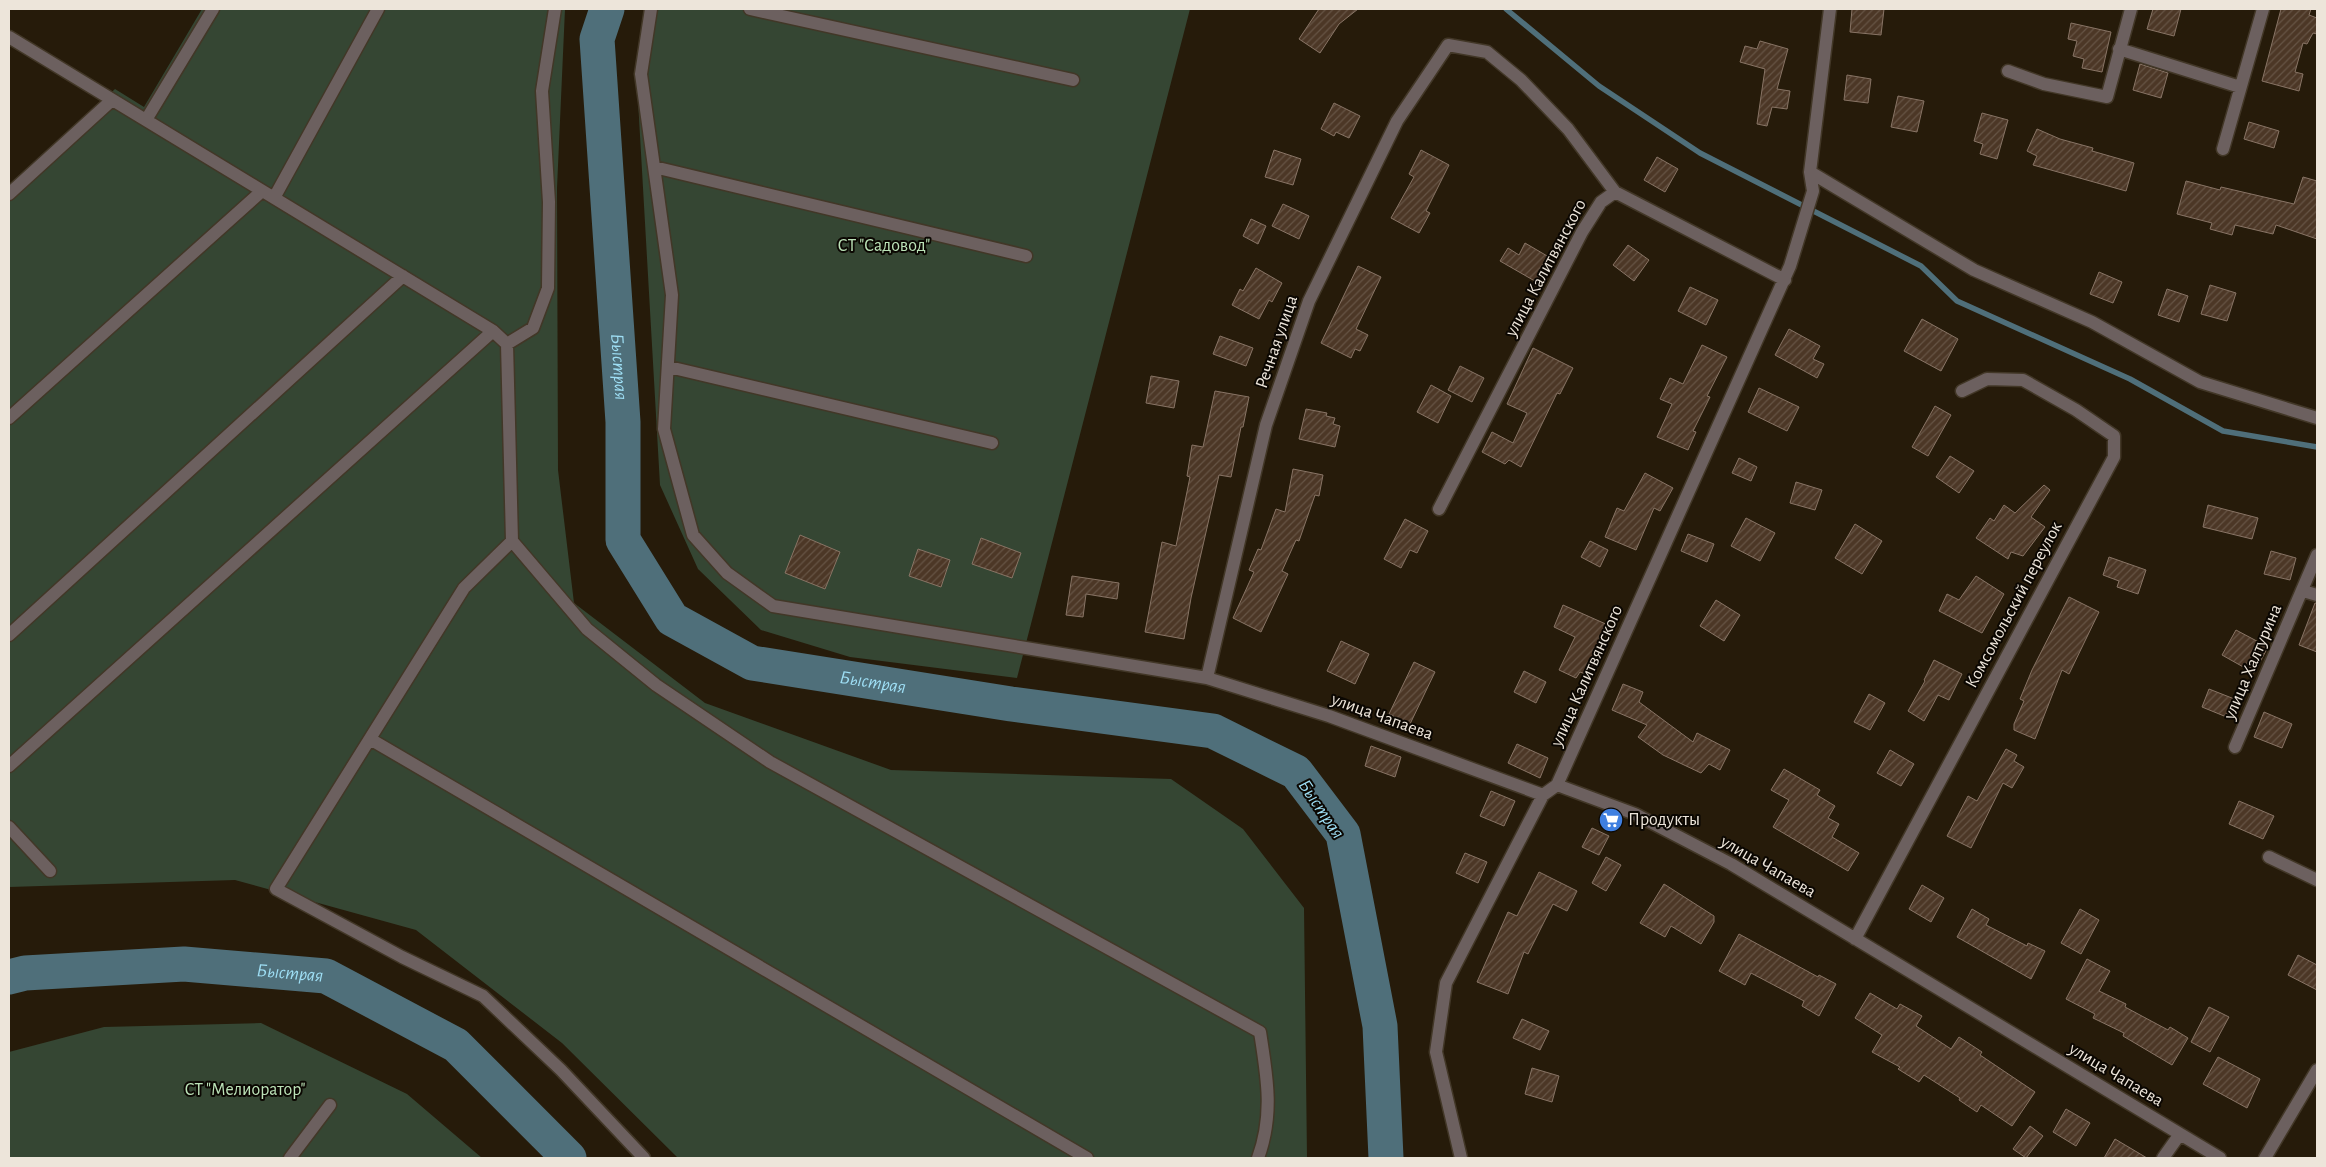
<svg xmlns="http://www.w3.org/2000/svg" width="2326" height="1167" font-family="'Alegreya Sans',sans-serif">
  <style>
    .garden { fill: #354633 }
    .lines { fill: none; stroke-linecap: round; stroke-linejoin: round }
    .stream { stroke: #4f6f7a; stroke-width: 5.5 }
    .river { stroke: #4f6f7a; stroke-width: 35 }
    .building { fill: url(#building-hatch); stroke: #887465 }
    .minor-casing { stroke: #423727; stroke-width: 15 }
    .minor { stroke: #6c605f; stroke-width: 12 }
    .labels { text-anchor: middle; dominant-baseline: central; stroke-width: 4; stroke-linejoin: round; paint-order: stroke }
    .park-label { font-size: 18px; fill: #bce3b8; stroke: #0b0702 }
    .street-label { font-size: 18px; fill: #ede5da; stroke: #0b0702 }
    .poi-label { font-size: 18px; fill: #ede5da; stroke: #0b0702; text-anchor: start }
    .water-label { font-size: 19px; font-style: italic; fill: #9edef4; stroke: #0b0702 }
  </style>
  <defs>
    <pattern id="building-hatch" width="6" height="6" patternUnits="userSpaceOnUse" patternTransform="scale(1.25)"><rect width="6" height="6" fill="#4c3726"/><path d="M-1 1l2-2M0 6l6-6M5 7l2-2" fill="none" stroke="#665445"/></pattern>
  </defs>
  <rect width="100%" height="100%" fill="#261b0a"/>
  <path class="garden" d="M202 9H565L557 188 558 470 574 603 705 703 891 770 1171 779 1243 829 1304 908 1307 1158H678L562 1043 416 930 235 880 9 887V186L115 89 144 107Z
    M644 9H1190L1017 678 850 657 761 630 698 569 660 485 637 83Z
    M261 1023 407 1094 482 1158H9V1052L104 1027Z"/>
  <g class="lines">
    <path class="stream" d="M1506 9 1599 86 1700 153 1921 266 1957 301 2130 379 2223 431 2317 447"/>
    <g class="river">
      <path id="s1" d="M607 9 597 39 623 422V540L672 619 752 663 1011 704 1213 731 1296 772 1343 834 1380 1026 1386 1158"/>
      <path id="s2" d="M9 977 25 973 184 964 326 976 456 1045 569 1158"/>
    </g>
  </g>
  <path class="building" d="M1319 9H1358L1339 24 1320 53 1299 39Z
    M1852 9H1884L1881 35 1850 32Z
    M2153 9H2181L2174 36 2147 29Z
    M2281 9H2311L2309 15 2317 18V34L2313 33 2307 44 2303 43 2295 72 2303 74 2299 91 2262 81Z
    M2071 23 2111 32 2102 72 2082 68 2084 59 2073 56 2077 41 2068 39Z
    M1760 41 1788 49 1777 89 1790 91 1787 109 1772 107 1767 126 1757 124 1765 69 1740 62 1745 46 1757 49Z
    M2140 64 2168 73 2161 98 2133 90Z
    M1847 75 1871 79 1868 103 1844 100Z
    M1898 96 1924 101 1917 132 1891 127Z
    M1334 103 1360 116 1349 138 1336 132 1334 136 1321 129Z
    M1982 113 2008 120 1997 159 1980 154 1983 144 1974 141Z
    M2249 122 2279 131 2274 148 2244 139Z
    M2037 129 2060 139 2093 148 2092 151 2134 163 2126 191 2033 165 2037 156 2027 151Z
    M1274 150 1301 159 1293 185 1265 177Z
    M1421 150 1449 165 1426 211 1430 213 1419 233 1391 218 1414 177 1409 174Z
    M1657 157 1678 169 1665 192 1644 180Z
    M2303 177 2317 181V239L2276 225 2273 234 2235 225 2232 235 2210 229 2212 223 2177 214 2186 181 2220 190 2221 187 2294 204Z
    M1283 204 1309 216 1299 239 1272 226Z
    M1251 219 1266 226 1258 244 1243 236Z
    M1525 243 1554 260 1540 284 1500 261 1508 248 1519 255Z
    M1628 245 1649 260 1634 281 1613 265Z
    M1358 266 1381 277 1356 329 1368 335 1360 351 1355 349 1351 358 1321 343Z
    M1256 268 1282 283 1272 302 1269 300 1259 319 1232 305 1240 289 1243 291Z
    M2099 272 2122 282 2113 303 2090 294Z
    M2210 285 2236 293 2227 321 2201 314Z
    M1690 287 1718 300 1706 325 1678 311Z
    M2167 289 2188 296 2179 322 2158 315Z
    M1922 319 1958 339 1941 371 1904 351Z
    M1789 329 1820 346 1813 359 1824 364 1817 378 1775 355Z
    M1220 336 1253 348 1246 366 1213 354Z
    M1702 345 1727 357 1707 396 1710 397 1693 431 1696 432 1688 450 1657 437 1672 404 1660 399 1670 378 1683 384Z
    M1533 348 1573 368 1560 394 1557 393 1521 467 1509 460 1505 464 1482 452 1492 432 1513 443 1527 413 1507 404Z
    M1460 366 1484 378 1472 402 1448 390Z
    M1151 376 1179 381 1174 408 1146 403Z
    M1431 385 1451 396 1438 423 1417 412Z
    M1759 388 1799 407 1787 431 1748 412Z
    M1215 391 1249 397 1243 427H1241L1231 477 1219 475 1191 598 1184 639 1145 632 1162 542 1176 546 1190 477 1187 476 1192 445 1203 447Z
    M1935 406 1951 415 1928 456 1912 447Z
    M1306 409 1327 413 1326 416 1335 418 1333 424 1340 426 1335 447 1299 439Z
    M1950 456 1974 471 1959 493 1936 477Z
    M1739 458 1757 467 1751 481 1732 473Z
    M1293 469 1323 475 1319 496 1315 495 1299 541 1296 540 1282 571 1288 574 1261 632 1233 618 1254 572 1249 570 1258 549 1261 550 1276 509 1285 512Z
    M1645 473 1673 488 1660 511 1654 508 1636 550 1605 537 1617 508 1624 511Z
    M1796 482 1822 490 1815 510 1790 503Z
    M2044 485 2050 490 2031 517 2045 527 2023 556 2011 552 2008 559 1976 538 1990 518 1994 521 2004 505 2015 513Z
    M2208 505 2258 518 2252 539 2203 527Z
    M1746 518 1775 533 1760 561 1731 546Z
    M1405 519 1428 531 1417 553 1410 550 1401 568 1384 559Z
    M1855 524 1882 541 1862 574 1835 558Z
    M1688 534 1714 544 1707 562 1681 551Z
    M800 535 840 552 825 589 785 573Z
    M981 538 1021 553 1012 578 972 564Z
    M1590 541 1608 550 1600 567 1581 557Z
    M918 549 950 560 941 587 909 576Z
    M2271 551 2296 558 2290 580 2264 574Z
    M2109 557 2146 570 2138 594 2117 587 2119 581 2103 575Z
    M1072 576 1119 583 1117 599 1086 594 1083 617 1066 615Z
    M1976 576 2004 594 1982 633 1939 611 1947 594 1959 600Z
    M2069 597 2099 612 2069 674 2062 670 2035 739 2014 730V724L2024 701 2020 699 2032 670Z
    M1716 600 1740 615 1724 641 1700 626Z
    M2315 603H2317V652L2299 645Z
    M1563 605 1608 625 1596 653 1598 654 1588 675 1580 672 1576 678 1559 670 1575 637 1554 627Z
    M2236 630 2268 647 2254 673 2222 655Z
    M1341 641 1369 654 1355 684 1327 671Z
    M1934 660 1962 674 1949 700 1938 695 1924 721 1908 711 1925 681 1924 680Z
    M1414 662 1435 672 1410 724 1389 714Z
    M1524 671 1546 682 1536 703 1514 692Z
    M1623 684 1643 692 1639 702 1693 742 1697 733 1730 750 1720 770 1709 764 1701 773 1663 755 1638 737 1647 725 1612 710Z
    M2209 689 2237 700 2229 718 2202 707Z
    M1869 694 1885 703 1870 730 1854 722Z
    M2264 712 2292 724 2282 748 2254 737Z
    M1517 744 1548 758 1540 778 1508 763Z
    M1371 746 1401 757 1395 777 1365 766Z
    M2006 749 2017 755 2014 761 2024 767 2012 788 2003 783 1971 848 1947 836 1968 796 1977 801Z
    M1890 750 1914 764 1901 786 1877 773Z
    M1784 769 1820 790 1817 795 1835 806 1828 818 1839 824 1832 837 1859 853 1848 871 1773 827 1789 800 1771 790Z
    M1491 791 1515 801 1504 826 1480 816Z
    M2239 801 2274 816 2263 839 2229 824Z
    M1592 828 1609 836 1599 855 1582 847Z
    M1465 853 1487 862 1478 883 1456 873Z
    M1606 857 1621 865 1606 891 1592 883Z
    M1539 872 1577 891 1567 911 1553 904 1528 954 1524 952 1508 994 1477 982 1508 912 1517 916Z
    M1664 884 1714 916V922L1701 944 1671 926 1665 937 1640 923Z
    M1922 885 1944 898 1931 922 1909 909Z
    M1972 909 1989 919 1986 925 2027 946 2028 943 2045 951 2031 979 1957 937Z
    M2080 909 2099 920 2081 954 2061 943Z
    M1739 934 1818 977 1819 975 1836 984 1819 1016 1802 1006 1804 1001 1751 973 1745 985 1719 971Z
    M2298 955 2317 965V990L2288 975Z
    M2087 959 2110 971 2099 991 2126 1004 2125 1007 2168 1030 2170 1027 2188 1038 2172 1065 2123 1036 2124 1033 2093 1018 2095 1014 2066 999Z
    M1870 993 1897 1009 1900 1004 1922 1016 1916 1026 1951 1049 1959 1037 1982 1052 1980 1055 2035 1092 2012 1126 1981 1105 1977 1112 1959 1100 1960 1098 1924 1075 1919 1082 1898 1069 1900 1067 1872 1052 1882 1035 1855 1018Z
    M2209 1007 2229 1017 2210 1052 2191 1042Z
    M1522 1019 1549 1031 1540 1050 1513 1038Z
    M2218 1057 2260 1079 2247 1108 2203 1084Z
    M1532 1068 1559 1076 1552 1102 1525 1094Z
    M2066 1109 2090 1123 2076 1146 2053 1132Z
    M2030 1126 2043 1136 2026 1158 2013 1149Z
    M2115 1139 2147 1158H2104Z"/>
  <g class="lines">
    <g class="minor-casing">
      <path id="minor" d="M651 9 641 74 672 295 664 429 693 535 727 573 773 606 1207 678 1329 716 1543 795 1557 785 1635 814 1731 864 2220 1158
        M750 9 1073 80
        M9 37 493 331 507 344 512 541 464 588 276 889 402 957 483 996 561 1070 644 1158
        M2119 49 2240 87
        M2008 71 2044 84 2107 97 2131 9
        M146 120 213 9
        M2223 149 2263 9
        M654 167 1026 256
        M1810 172 1974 270 2092 322 2200 382 2317 418
        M9 194 112 100
        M274 198 378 9
        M507 344 533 328 548 288 549 202 542 91 555 9
        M669 367 992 443
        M9 418 262 191
        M1439 509 1582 232 1601 202 1615 192 1785 280
        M512 541 587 629 656 685 770 762 1260 1032C1267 1077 1274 1114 1258 1158
        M2303 591 2317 595
        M9 635 403 276
        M1207 678 1266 425 1309 301 1397 121 1448 45 1487 52 1521 80 1568 129 1615 192
        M370 739 1087 1158
        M2235 747 2317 555
        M9 766 493 331
        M1557 785 1790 266 1813 191 1810 172 1830 9
        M9 827 50 871
        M2269 857 2317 880
        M1855 939 2114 457V436L2076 410 2023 380 1987 379 1962 391
        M290 1158 330 1105
        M1461 1158 1436 1052 1446 983 1543 795
        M2163 1158 2180 1134
        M2265 1158 2317 1070"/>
    </g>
    <use href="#minor" class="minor"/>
  </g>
  <defs>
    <g id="supermarket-disc" transform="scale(1.25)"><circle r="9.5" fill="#3f7fe0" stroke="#0b0702"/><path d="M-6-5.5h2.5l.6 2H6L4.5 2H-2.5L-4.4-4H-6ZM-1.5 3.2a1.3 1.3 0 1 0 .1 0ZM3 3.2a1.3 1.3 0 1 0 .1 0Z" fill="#fff"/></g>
  </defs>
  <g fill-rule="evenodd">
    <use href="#supermarket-disc" x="1611" y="820"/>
  </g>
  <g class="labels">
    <g class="park-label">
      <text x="884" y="246">СТ "Садовод"</text>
      <text x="245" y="1090">СТ "Мелиоратор"</text>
    </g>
    <g class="street-label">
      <text transform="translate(1546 268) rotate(-62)">улица Калитвянского</text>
      <text transform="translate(1277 342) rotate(-71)">Речная улица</text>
      <text transform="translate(2014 605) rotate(-62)">Комсомольский переулок</text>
      <text transform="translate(2253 662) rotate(-67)">улица Халтурина</text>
      <text transform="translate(1587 676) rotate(-66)">улица Калитвянского</text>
      <text transform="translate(1382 717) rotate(20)">улица Чапаева</text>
      <text transform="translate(1768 867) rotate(30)">улица Чапаева</text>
      <text transform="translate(2116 1075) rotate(31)">улица Чапаева</text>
    </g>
    <g class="poi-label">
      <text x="1628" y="820">Продукты</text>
    </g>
    <g class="water-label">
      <text stroke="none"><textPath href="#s1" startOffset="360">Быстрая</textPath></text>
      <text stroke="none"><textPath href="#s1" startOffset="840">Быстрая</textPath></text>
      <text transform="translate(1321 809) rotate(56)">Быстрая</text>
      <text stroke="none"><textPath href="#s2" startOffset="282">Быстрая</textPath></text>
    </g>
  </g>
  <rect width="2326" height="1167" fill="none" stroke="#ede5da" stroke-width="20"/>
</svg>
